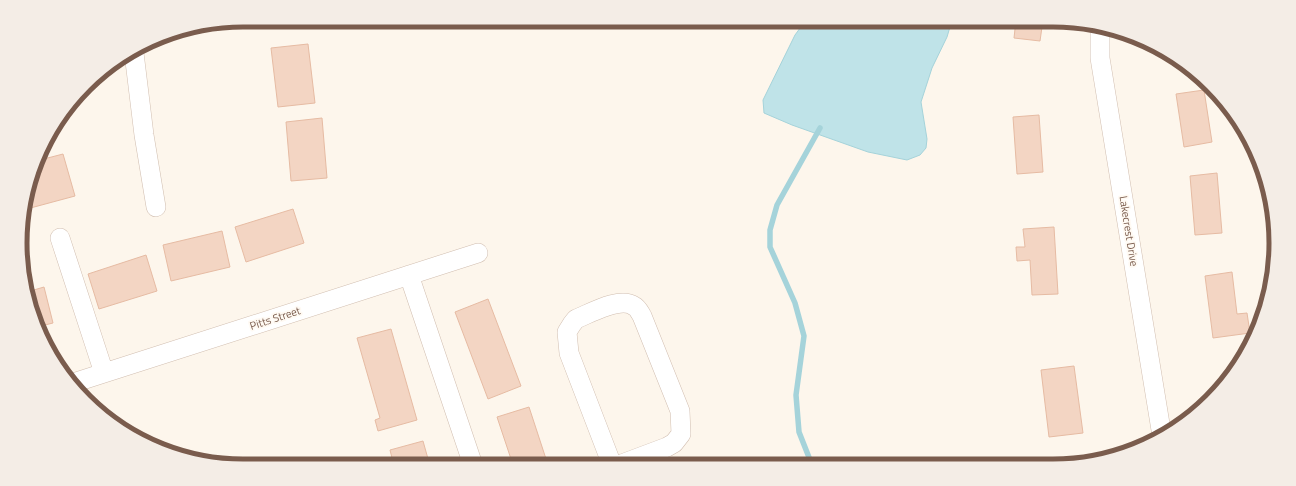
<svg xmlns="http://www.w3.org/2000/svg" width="1296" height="486" font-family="'Titillium Web',sans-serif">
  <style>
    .water { fill: #bfe3e8; stroke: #a5d3da }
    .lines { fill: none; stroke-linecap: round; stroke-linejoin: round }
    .stream { stroke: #a5d3da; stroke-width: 5.5 }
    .building { fill: #f3d5c3; stroke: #e6bba3 }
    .minor-casing { stroke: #d1beb0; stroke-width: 20 }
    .minor { stroke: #fff; stroke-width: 19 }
    .labels { text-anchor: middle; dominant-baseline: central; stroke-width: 3.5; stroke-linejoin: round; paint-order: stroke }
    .street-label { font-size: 11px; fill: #7a5c4d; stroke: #fffaf3 }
    .rim { fill: none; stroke: #7a5c4d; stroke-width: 5 }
  </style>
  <rect width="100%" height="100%" fill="#fdf6ec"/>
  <path class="water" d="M806 20H952L947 37 932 68 921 102 927 139 926 148 920 155 907 160 868 152 792 125 764 113 763 100 795 35Z"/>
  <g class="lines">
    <path class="stream" d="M812 465 799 432 796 395 804 336 795 303 770 247V230L777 205 820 128"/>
  </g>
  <path class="building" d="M1016 20H1043L1040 41 1014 38Z
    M308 44 315 103 278 107 271 48Z
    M1204 90 1212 142 1184 147 1176 94Z
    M1039 115 1043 172 1017 174 1013 117Z
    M322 118 327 178 291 181 286 122Z
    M63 154 75 196 23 210 40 160Z
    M1217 173 1222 233 1195 235 1190 176Z
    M293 209 304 243 246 262 235 227Z
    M1054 227 1058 294 1032 295 1030 260 1017 261 1016 247H1025L1023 229Z
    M222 231 230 267 171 281 163 245Z
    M146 255 157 291 99 309 88 274Z
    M1232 272 1237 314 1247 313 1250 333 1213 338 1205 276Z
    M44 287 53 323 41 326 27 292Z
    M488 299 521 386 488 399 455 312Z
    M391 329 417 420 378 431 375 420 380 418 357 338Z
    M1074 366 1083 433 1049 437 1041 370Z
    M529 407 548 465H513L497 417Z
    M423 441 430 466H394L390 450Z"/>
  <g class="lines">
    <g class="minor-casing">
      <path id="minor" d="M1100 26V58L1162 436
        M134 53 144 135 156 207
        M60 238 104 373
        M409 275 473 465
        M73 383 478 253
        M612 465 569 353 567 332 572 324 576 319C591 313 620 296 634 306 638 308 640 313 642 316L680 411 681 434 674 443 667 447 619 465"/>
    </g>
    <use href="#minor" class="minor"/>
  </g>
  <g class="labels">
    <g class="street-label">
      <text transform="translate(1129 231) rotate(81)">Lakecrest Drive</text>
      <text transform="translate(275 318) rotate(-18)">Pitts Street</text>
    </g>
  </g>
  <path d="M0 0H1296V486H0ZM243 27H1053A216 216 0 0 1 1269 243V243A216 216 0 0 1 1053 459H243A216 216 0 0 1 27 243V243A216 216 0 0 1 243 27Z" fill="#f4ede6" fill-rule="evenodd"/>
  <path class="rim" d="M243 27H1053A216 216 0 0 1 1269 243V243A216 216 0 0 1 1053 459H243A216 216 0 0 1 27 243V243A216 216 0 0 1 243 27Z"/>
</svg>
